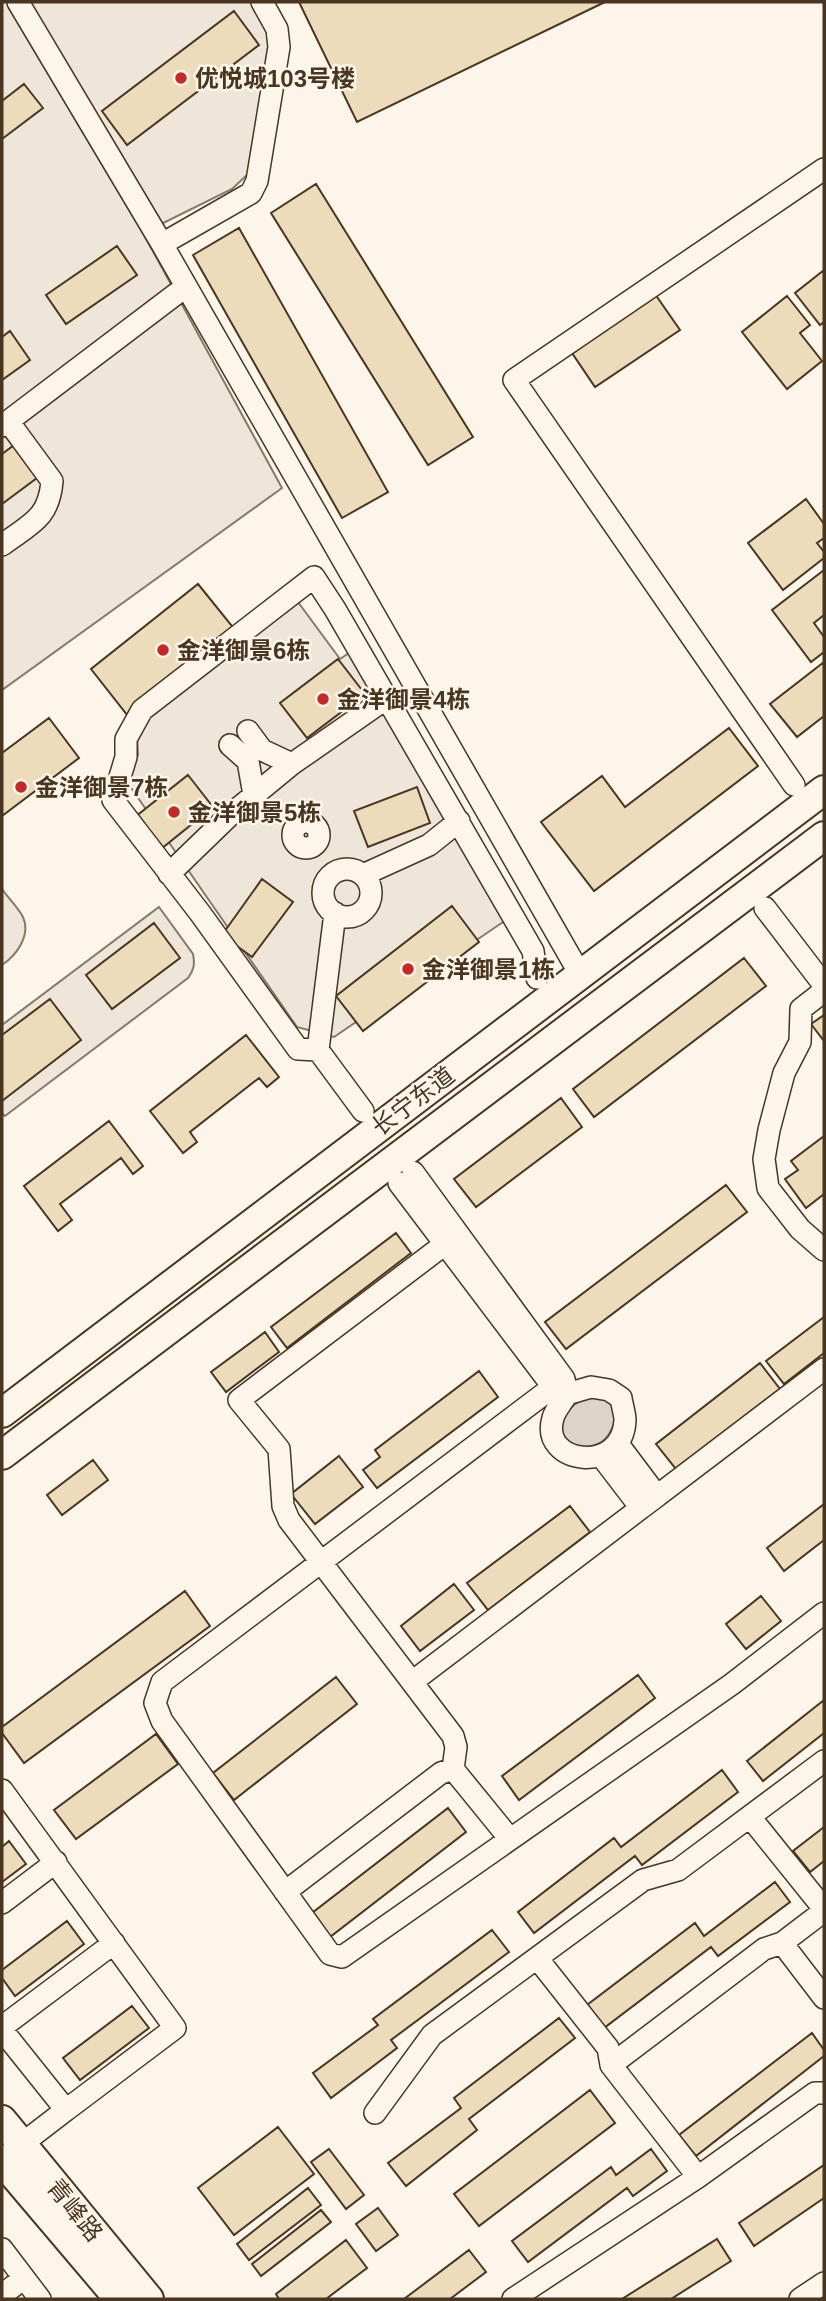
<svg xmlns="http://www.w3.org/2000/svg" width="826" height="2301" font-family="Helvetica,'Noto Sans SC',sans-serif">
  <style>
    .green { fill: #ede6d9; stroke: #887966; stroke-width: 2 }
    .water { fill: #dcd4c6; stroke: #887966; stroke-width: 2 }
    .building { fill: #ecdcbc; stroke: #4a3520; stroke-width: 2 }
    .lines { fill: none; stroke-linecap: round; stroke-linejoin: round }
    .minor-casing { stroke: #4a3520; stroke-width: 24 }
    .major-casing { stroke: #4a3520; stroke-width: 32 }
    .minor { stroke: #fbf6e9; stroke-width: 21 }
    .major { stroke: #fbf6e9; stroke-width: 28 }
    .poi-dot { fill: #c62828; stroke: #fbf6e9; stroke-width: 2.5 }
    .labels { text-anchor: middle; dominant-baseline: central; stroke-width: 5; stroke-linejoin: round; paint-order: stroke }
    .poi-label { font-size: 24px; font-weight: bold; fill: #4a3520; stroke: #fbf6e9; text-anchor: start }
    .street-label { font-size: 24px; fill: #4a3520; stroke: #fbf6e9 }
  </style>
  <rect width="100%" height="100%" fill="#fbf6e9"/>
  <path class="green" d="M2 2H252L267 28 269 43 248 174 232 189 143 233 282 488 2 690Z
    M295 598 340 659 352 651 506 920 334 1037 297 1027 127 782 138 755 137 735 146 716Z
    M2 889C8 898 18 907 23 917 31 935 17 955 2 965Z
    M159 907 193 954C195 964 194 970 188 978L5 1116 2 1113V1025Z"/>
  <path class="water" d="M600 1394 619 1409C608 1443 604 1447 568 1449L557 1428C569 1406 576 1400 600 1394Z"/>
  <path class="building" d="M299 2H605L357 122Z
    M234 11 259 45 127 145 102 111Z
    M24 84 43 108 2 139V101Z
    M316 184 473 437 428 465 271 213Z
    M239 228 388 492 342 518 193 255Z
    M117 246 137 275 66 324 46 295Z
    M824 270V322L820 325 795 293Z
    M655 294 680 330 595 387 570 350Z
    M787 296 810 325 800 333 822 361 787 389 742 332Z
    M10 331 30 360 2 380V337Z
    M25 437 49 469 2 504V454Z
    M806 499 824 524V538L817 543 824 552V558L783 590 748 543Z
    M824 570V615L814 623 824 637V652L811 662 772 610Z
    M198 584 236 631 128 716 91 669Z
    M338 659 365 694 307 738 280 703Z
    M824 662V716L797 737 770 704Z
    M49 718 79 758 2 816V753Z
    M729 728 758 766 594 891 541 822 602 776 625 807Z
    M188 775 213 807 161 849 135 817Z
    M417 787 430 823 368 847 354 811Z
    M262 879 293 902 252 957 222 935Z
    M452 906 479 942 363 1031 336 996Z
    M154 923 180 958 112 1009 86 975Z
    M744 958 766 986 594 1117 573 1089Z
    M50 999 81 1040 2 1101V1035Z
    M824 1015V1041L811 1024Z
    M246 1035 279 1077 267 1087 259 1078 190 1132 197 1142 183 1153 150 1111Z
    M561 1098 582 1127 476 1207 454 1179Z
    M109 1121 143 1166 133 1174 121 1158 60 1204 72 1220 58 1231 24 1186Z
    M824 1136V1194L806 1208 785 1179 798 1170 791 1161Z
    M726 1185 747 1212 566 1349 545 1322Z
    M396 1233 411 1253 287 1348 271 1327Z
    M824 1317V1353L784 1384 766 1361Z
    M265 1332 279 1352 226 1392 211 1372Z
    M760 1363 780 1389 676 1469 656 1444Z
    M479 1371 498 1397 377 1488 363 1470 380 1457 375 1450Z
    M339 1456 363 1487 315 1524 291 1494Z
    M93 1460 108 1480 62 1515 47 1495Z
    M824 1504V1540L784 1571 767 1548Z
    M570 1506 590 1532 488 1610 467 1583Z
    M454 1584 474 1610 420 1651 401 1626Z
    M185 1591 210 1626 24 1763 2 1733V1727Z
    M761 1596 781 1621 746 1649 726 1624Z
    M638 1675 655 1698 519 1800 502 1776Z
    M336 1677 357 1704 234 1800 213 1773Z
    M824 1700V1733L763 1781 747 1761Z
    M156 1734 178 1764 76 1839 54 1810Z
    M722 1770 738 1792 642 1865 635 1856 534 1933 518 1912 614 1838 621 1847Z
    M448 1808 466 1832 330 1937 312 1913Z
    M824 1827V1861L810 1872 793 1851Z
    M9 1841 26 1864 2 1882V1847Z
    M775 1882 790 1902 718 1956 711 1947 604 2028 587 2005 695 1923 704 1936Z
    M67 1921 84 1944 15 1996 2 1978V1970Z
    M492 1930 509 1952 391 2040 397 2048 331 2098 313 2073 378 2025 373 2019Z
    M132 2006 149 2028 80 2080 63 2058Z
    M559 2018 575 2038 469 2119 477 2130 406 2186 388 2163 461 2108 454 2098Z
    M812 2033 824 2050V2056L696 2156 679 2135Z
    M590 2090 615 2123 479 2226 454 2194Z
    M278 2127 314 2174 234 2235 198 2188Z
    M329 2149 364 2195 346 2209 311 2162Z
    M651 2149 667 2171 633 2196 627 2188 528 2262 512 2241 611 2167 616 2175Z
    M824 2165V2198L754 2246 739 2223Z
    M308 2188 321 2205 249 2260 237 2244Z
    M378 2208 398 2235 376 2251 356 2224Z
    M321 2210 331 2222 261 2276 252 2264Z
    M717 2239 731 2261 671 2299H622Z
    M346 2240 367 2268 326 2299H279L276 2294Z
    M469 2250 486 2272 450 2299H404Z"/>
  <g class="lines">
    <g class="minor-casing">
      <path id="minor" d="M18 2 162 244 580 974
        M162 244 251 193 257 181 279 47 277 29 262 2
        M2 426 176 294
        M2 545C30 524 49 519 52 481L8 421
        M248 731 262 750 292 764
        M230 745 248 761 254 795
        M794 785 514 380 824 169
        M293 835a13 13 0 1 1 26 0a13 13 0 1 1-26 0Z
        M323 893a24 24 0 1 1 48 0a24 24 0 1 1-48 0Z
        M169 874 230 815 292 764 387 698
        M363 875 429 845 459 821
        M765 908 824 985
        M824 991 801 1009 800 1042 784 1073 769 1130 764 1159 768 1188 800 1229 824 1250
        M318 1050 335 913
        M363 1111 318 1050 298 1049 200 913 113 800 126 757V739L142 710 314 577 335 609 533 951 537 978
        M413 1172 564 1379 567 1394 553 1387
        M399 1183 553 1387 162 1682 155 1703 162 1721 330 1954 342 1957 732 1684 824 1613
        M445 1244 239 1400 279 1449 283 1506 289 1520 453 1736 456 1747 453 1769 510 1839
        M591 1387 609 1390 621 1398C622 1405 625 1414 625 1420 623 1475 539 1465 553 1418 555 1410 563 1401 567 1394Z
        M602 1457 641 1508 657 1496 618 1444
        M657 1496 824 1369
        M412 1682 641 1508
        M2 1790 175 2028 66 2110
        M750 1817 824 1909
        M285 1892 441 1773 453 1769
        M2 1903 56 1862
        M824 1911 782 1943 824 1998
        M537 1958 608 2048 611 2065 698 2177
        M2 2027 114 1943
        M2 2030 66 2110 10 2153
        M611 2065 764 1949 782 1943
        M375 2113 432 2035 643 1880 678 1870 824 1761
        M2 2249 40 2299
        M2 2295 24 2278
        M513 2299 698 2177 815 2093H824
        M800 2299 824 2283"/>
    </g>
    <g class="major-casing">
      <path id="major" d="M2 1413 824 790
        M2 1455 824 836
        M2 2120 149 2299
        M2 2161 119 2299"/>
    </g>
    <use href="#minor" class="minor"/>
    <use href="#major" class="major"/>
  </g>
  <g class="poi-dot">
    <circle cx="181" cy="78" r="7"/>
    <circle cx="163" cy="650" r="7"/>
    <circle cx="323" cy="699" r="7"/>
    <circle cx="21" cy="787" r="7"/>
    <circle cx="174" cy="812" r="7"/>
    <circle cx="408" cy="969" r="7"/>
  </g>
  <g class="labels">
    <g class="poi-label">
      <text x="195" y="78">优悦城103号楼</text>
      <text x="177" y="650">金洋御景6栋</text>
      <text x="337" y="699">金洋御景4栋</text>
      <text x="35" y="787">金洋御景7栋</text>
      <text x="188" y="812">金洋御景5栋</text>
      <text x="422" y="969">金洋御景1栋</text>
    </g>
    <g class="street-label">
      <text transform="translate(413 1101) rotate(-37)">长宁东道</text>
      <text transform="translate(75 2210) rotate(51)">青峰路</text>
    </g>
  </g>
  <rect width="826" height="2301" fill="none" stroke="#4a3520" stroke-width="7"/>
</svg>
